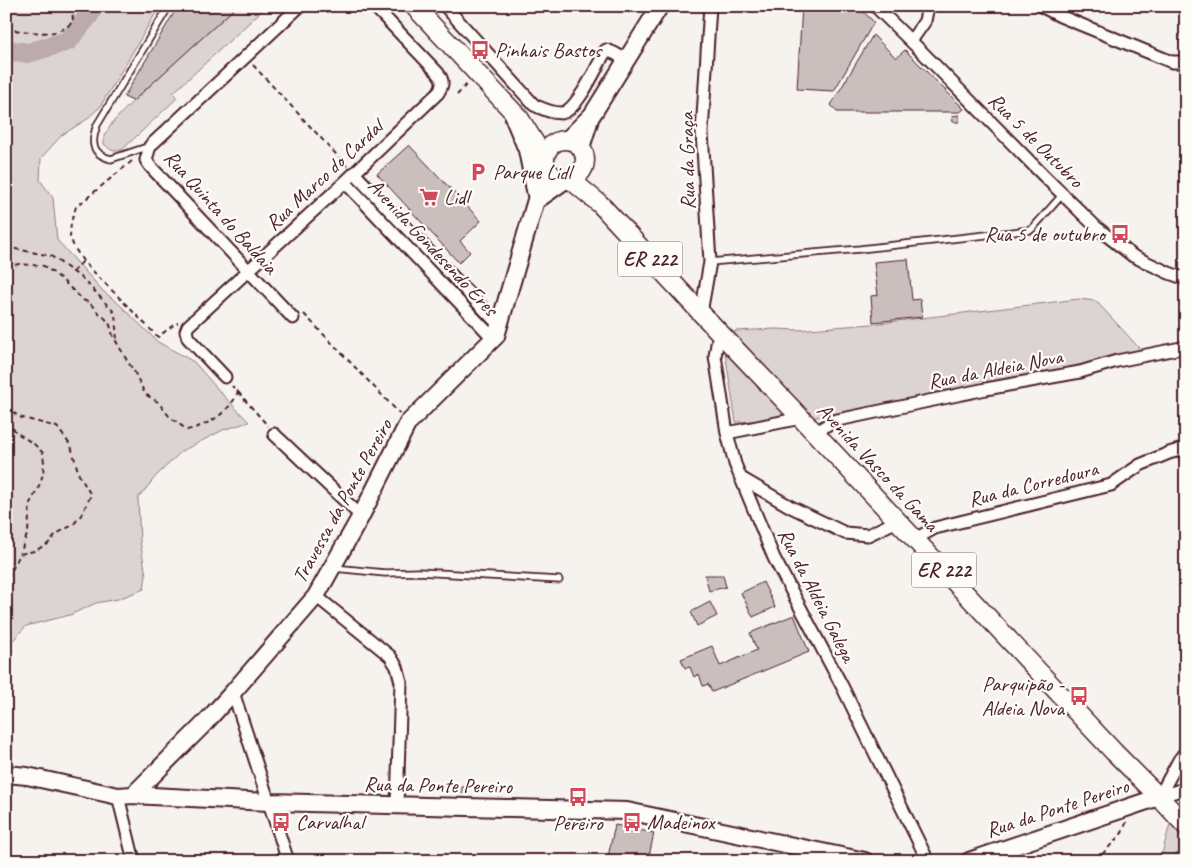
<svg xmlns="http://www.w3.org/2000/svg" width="1192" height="867" font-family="Caveat,sans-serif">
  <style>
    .green { fill: #dcd4d2; stroke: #937a7e }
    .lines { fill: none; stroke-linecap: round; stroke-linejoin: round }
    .river { stroke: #bbabac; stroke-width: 20 }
    .building { fill: #cbbfbe; stroke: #4a1f2b }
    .lane-casing { stroke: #4a1f2b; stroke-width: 9 }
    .street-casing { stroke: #4a1f2b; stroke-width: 15 }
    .secondary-casing { stroke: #4a1f2b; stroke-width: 20 }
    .primary-casing { stroke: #4a1f2b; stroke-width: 21 }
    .path { stroke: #4a1f2b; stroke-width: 2; stroke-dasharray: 5 4; stroke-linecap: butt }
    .lane { stroke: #fdfcf7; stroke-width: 5.5 }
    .street { stroke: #fdfcf7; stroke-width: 11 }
    .secondary { stroke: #fdfcf7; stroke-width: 16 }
    .primary { stroke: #fdfcf7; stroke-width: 18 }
    .labels { text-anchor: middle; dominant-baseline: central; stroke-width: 4.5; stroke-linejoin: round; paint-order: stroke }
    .shield { fill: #fdfcf7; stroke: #806168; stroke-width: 1 }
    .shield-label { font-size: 20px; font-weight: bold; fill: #4a1f2b }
    .poi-label { font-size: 21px; fill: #4a1f2b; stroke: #fdfcf7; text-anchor: start }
    .street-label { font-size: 21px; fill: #4a1f2b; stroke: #fdfcf7 }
  </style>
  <rect width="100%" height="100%" fill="#f6f3ef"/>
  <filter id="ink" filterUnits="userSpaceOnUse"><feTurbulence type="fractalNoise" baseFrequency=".02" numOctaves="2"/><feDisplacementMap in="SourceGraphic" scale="10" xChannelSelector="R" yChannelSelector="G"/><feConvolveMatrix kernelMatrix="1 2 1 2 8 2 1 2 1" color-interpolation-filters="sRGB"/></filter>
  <g filter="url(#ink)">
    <path class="green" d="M6 6H160L100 107 86 120 62 135 41 158 40 180 53 198 57 240 104 292 118 303 158 342 194 362 222 394 249 422 223 430 182 451 156 476 145 490 138 498 140 541 146 575 144 589 118 599 96 603 70 615 26 626 6 648Z
      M237 6H267L173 93 177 98 123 149C114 153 111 151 104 144V136L113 122 133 101Z
      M1079 299 1096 301 1142 351 1041 374 818 417 736 422 725 352 735 331 776 329 797 330 872 324Z
      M1186 809V861H1160L1170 824Z"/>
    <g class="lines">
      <path class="river" d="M6 50 28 53 68 41 90 14V6"/>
    </g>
    <path class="building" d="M178 6H237L133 101 124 97Z
      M802 6H857L874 22 834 91 797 89Z
      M873 35 896 58 905 50 964 109 960 112H837L831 105Z
      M959 115V122H953L952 116Z
      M409 145 481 221 460 241 470 252 459 263 377 174Z
      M908 259 912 300 920 299 922 317 873 322 871 296 878 295 874 262Z
      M705 575H723L726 587 709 591Z
      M763 582 775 607 753 617 741 593Z
      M710 602 717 616 697 626 691 612Z
      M794 615 809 652 712 692 708 684 703 686 699 674 694 677 690 667 685 668 681 659 712 646 720 666 757 650 750 633Z
      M462 787H468V794L462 793Z
      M615 825 654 833 648 861H607Z"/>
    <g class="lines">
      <g class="lane-casing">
        <path id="lane" d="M150 146 111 159C91 154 91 142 97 125L169 6
          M710 262 860 249 1031 230 1063 194
          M334 568 385 573 419 572 559 580"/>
      </g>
      <g class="street-casing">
        <path id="street" d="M445 6 534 105C543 109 551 113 561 113 577 112 598 64 606 50L614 53 626 60
          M875 6 924 54 1044 176 1096 227 1133 256 1169 273 1186 279
          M1041 6 1060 16 1172 62H1186
          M911 41 925 21 928 6
          M354 173 499 325
          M345 182 493 338
          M701 313 710 262 702 132 710 6
          M293 318 150 166 146 160 150 146 300 6
          M719 332 715 356 727 433 735 464 774 558 842 686 928 861
          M225 377 188 338 186 331 188 326 345 182 438 93C443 85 444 81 438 73L374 6
          M727 433 801 418
          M815 433 833 421 986 389 1080 372 1117 361 1186 347
          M274 434 361 516
          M741 478 791 507 845 533 868 535 897 521
          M915 539 935 528 1111 485 1140 465 1169 453 1186 448
          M316 596 390 656 397 667 401 682 397 805
          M233 692 288 861
          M118 796 134 861
          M1159 797 1179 760 1186 751
          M1159 797 1186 788"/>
      </g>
      <g class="secondary-casing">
        <path id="secondary" d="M514 119 527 150 536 195
          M567 140 592 115 660 6
          M581 148 590 119
          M537 200 564 181
          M6 774 27 776 118 796 133 795 269 802 627 811 865 861
          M133 795 204 724 233 692 316 596 361 516 408 423 496 336 546 166
          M969 861 1159 797"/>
      </g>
      <g class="primary-casing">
        <path id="primary" d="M414 6 520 119 545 159
          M545 160a20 20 0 1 1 40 0a20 20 0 1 1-40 0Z
          M571 180 600 204 701 313 801 418 1114 752 1159 797 1186 826"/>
      </g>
      <path class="path" d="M6 29C20 31 42 34 55 32 62 30 67 27 73 22L72 6
        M253 65 347 166
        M457 95 467 84
        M132 161 76 207 71 222 70 237 74 247 83 261 158 337 176 323H178
        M6 247 51 256 83 279 115 313 117 341
        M6 266 19 264 44 266 60 278 83 300 90 303 100 315 105 318 110 325 113 336 128 362 134 371 145 394 158 402 169 416 187 430C209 425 229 413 238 392L232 386
        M73 272 83 261
        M304 314 400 414
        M238 392 268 426
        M6 406 19 417 57 427 71 446 79 475 91 495 82 514 73 525 56 534 48 544 34 551 20 554 6 582
        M6 421 17 433 34 444 43 453 44 463 43 474 38 489 30 503 28 532 20 554
        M1096 861 1122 833 1127 821"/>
      <use href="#lane" class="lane"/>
      <use href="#street" class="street"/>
      <use href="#secondary" class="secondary"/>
      <use href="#primary" class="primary"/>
    </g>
  </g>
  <defs>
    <g id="bus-bare" transform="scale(1.5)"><path d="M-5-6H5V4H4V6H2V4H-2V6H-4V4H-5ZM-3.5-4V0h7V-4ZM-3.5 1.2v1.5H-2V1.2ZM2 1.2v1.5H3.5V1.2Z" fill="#d1495b" stroke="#fdfcf7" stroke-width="2.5" paint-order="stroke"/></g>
    <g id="parking-bare" transform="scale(1.5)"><path d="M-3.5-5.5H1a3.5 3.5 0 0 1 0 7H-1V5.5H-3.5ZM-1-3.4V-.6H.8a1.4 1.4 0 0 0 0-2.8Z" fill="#d1495b" stroke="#fdfcf7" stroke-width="2.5" paint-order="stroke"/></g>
    <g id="supermarket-bare" transform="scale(1.5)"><path d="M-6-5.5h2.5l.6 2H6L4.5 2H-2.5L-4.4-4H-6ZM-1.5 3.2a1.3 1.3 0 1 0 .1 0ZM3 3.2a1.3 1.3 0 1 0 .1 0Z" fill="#d1495b" stroke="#fdfcf7" stroke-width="2.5" paint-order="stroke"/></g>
  </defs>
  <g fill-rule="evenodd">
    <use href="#bus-bare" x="480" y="50"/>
    <use href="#parking-bare" x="478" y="172"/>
    <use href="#supermarket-bare" x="429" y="197"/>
    <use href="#bus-bare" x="1120" y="234"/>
    <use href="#bus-bare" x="1079" y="696"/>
    <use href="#bus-bare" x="578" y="797"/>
    <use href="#bus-bare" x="281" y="822"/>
    <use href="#bus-bare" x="632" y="822"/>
  </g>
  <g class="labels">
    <g class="shield">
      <rect x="617.5" y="241.5" width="65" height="35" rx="4"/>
      <rect x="911.5" y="552.5" width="65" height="35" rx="4"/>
    </g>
    <g class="shield-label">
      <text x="650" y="259">ER 222</text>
      <text x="944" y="570">ER 222</text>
    </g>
    <g class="poi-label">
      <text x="495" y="50">Pinhais Bastos</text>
      <text x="493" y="172">Parque Lidl</text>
      <text x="444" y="197">Lidl</text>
      <text x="1105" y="234" text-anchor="end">Rua 5 de outubro</text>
      <text x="1064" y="684" text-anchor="end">Parquipão -<tspan x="1064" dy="24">Aldeia Nova</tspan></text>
      <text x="296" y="822">Carvalhal</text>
      <text x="647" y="822">Madeinox</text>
      <text x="578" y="823" text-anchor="middle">Pereiro</text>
    </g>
    <g class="street-label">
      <text transform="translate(1036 140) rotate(45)">Rua 5 de Outubro</text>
      <text transform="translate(687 161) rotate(-91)">Rua da Graça</text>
      <text transform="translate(324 175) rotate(-43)">Rua Marco do Cardal</text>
      <text transform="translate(221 212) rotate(48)">Rua Quinta do Baldaia</text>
      <text transform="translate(433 247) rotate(47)">Avenida Gondesendo Eres</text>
      <text transform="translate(995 369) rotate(-11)">Rua da Aldeia Nova</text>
      <text transform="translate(878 467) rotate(47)">Avenida Vasco da Gama</text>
      <text transform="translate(1033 484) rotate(-14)">Rua da Corredoura</text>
      <text transform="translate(342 501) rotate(-61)">Travessa da Ponte Pereiro</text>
      <text transform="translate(817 595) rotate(63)">Rua da Aldeia Galega</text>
      <text transform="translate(438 785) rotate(1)">Rua da Ponte Pereiro</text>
      <text transform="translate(1057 808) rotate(-18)">Rua da Ponte Pereiro</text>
    </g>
  </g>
  <rect width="1192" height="867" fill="none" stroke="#fdfcf7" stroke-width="25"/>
  <rect x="12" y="12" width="1167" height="842" fill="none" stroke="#4a1f2b" stroke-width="2" filter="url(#ink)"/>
</svg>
